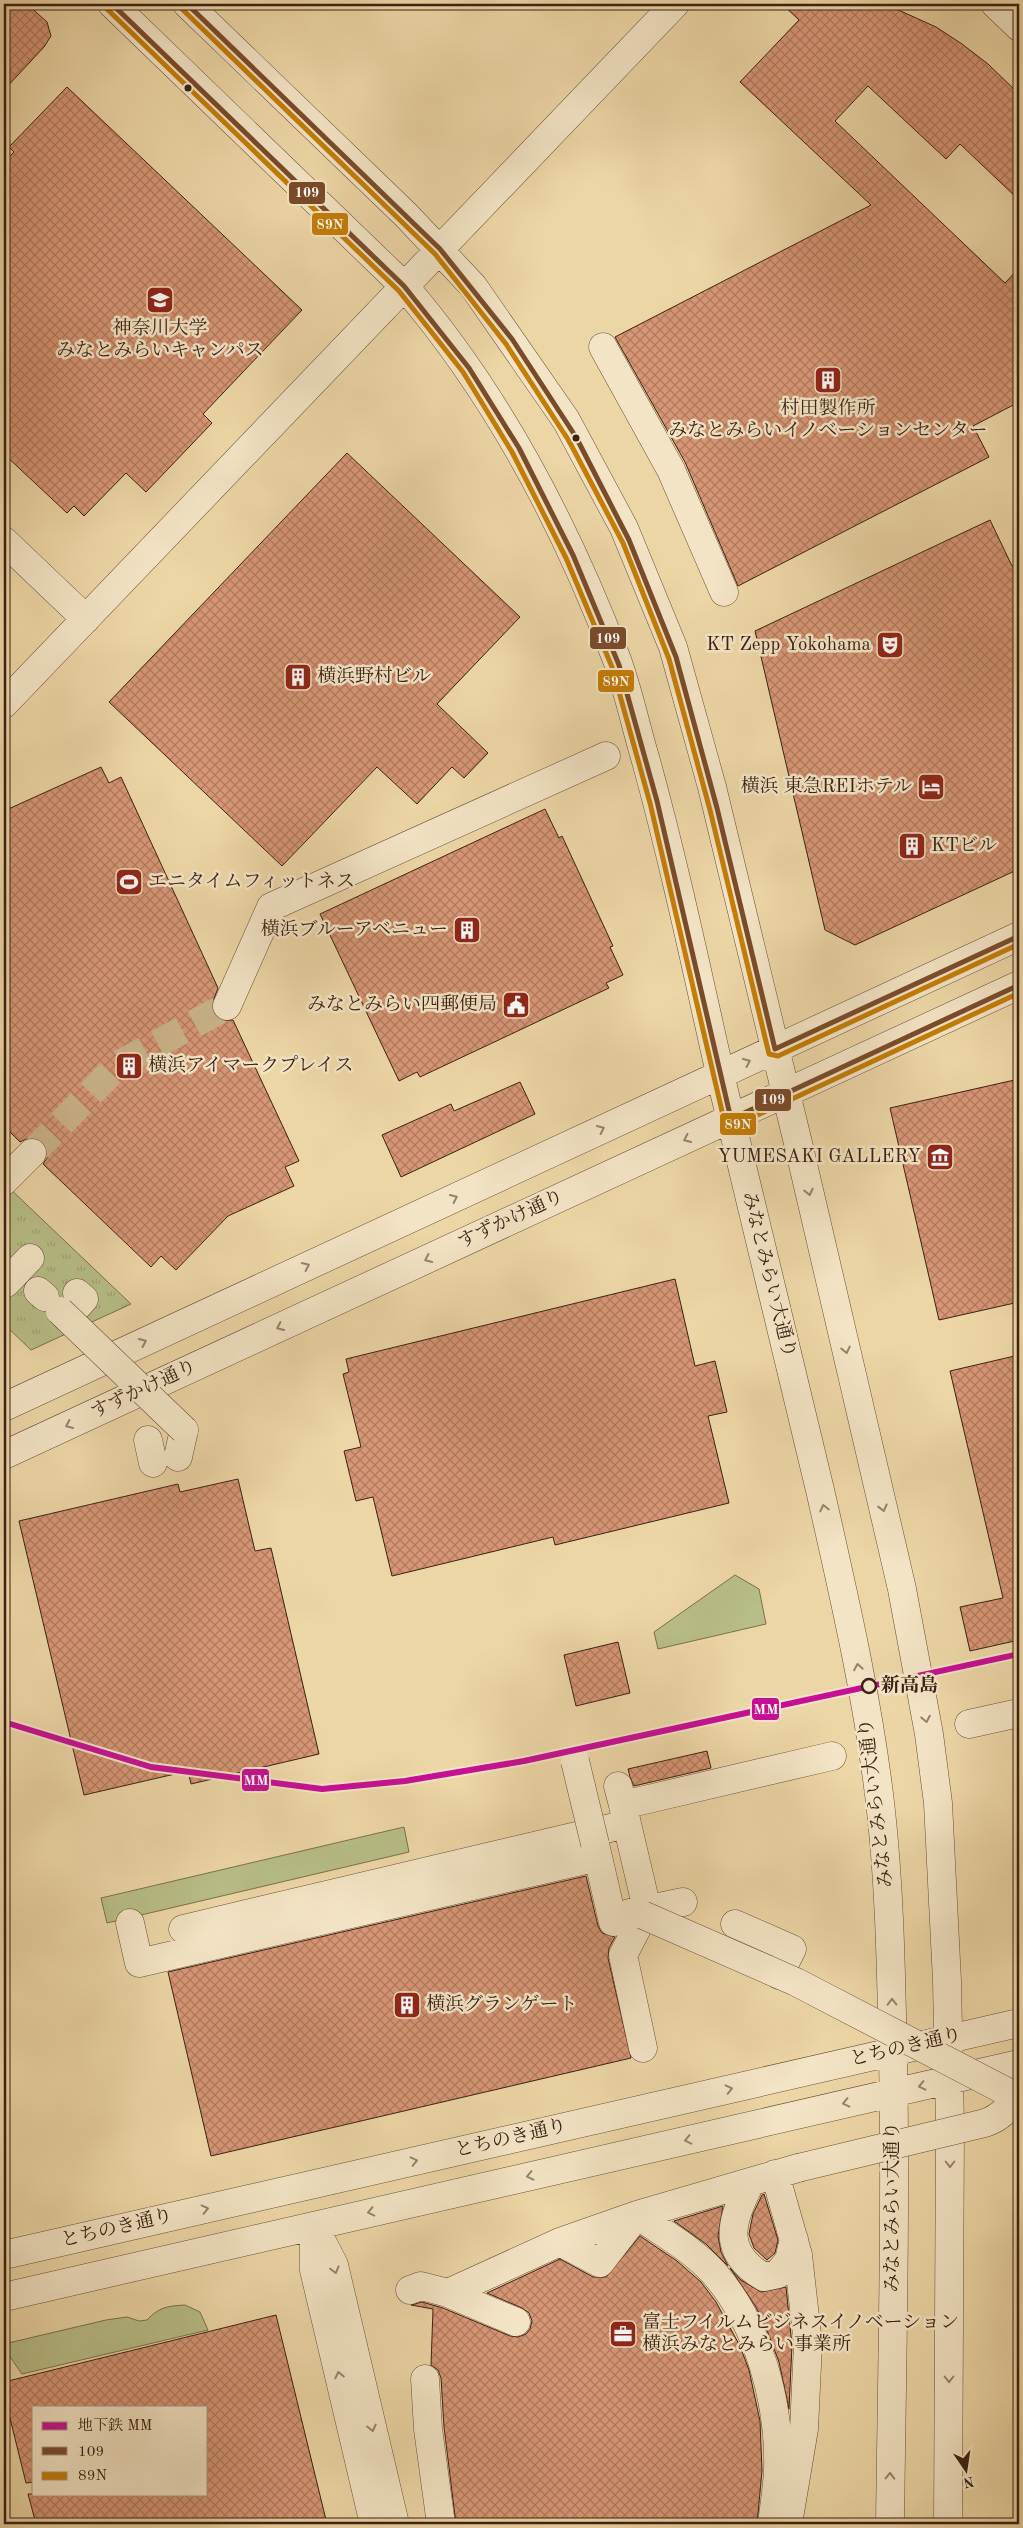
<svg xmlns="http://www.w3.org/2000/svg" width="1023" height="2528" font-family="'Old Standard TT','Noto Serif JP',serif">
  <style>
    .park { fill: url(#park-tufts); stroke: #7a704e }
    .garden { fill: #b8be87; stroke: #7a704e }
    .building { fill: url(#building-cross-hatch); stroke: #3b2114 }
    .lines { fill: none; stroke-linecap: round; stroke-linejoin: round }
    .minor-tunnel { stroke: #c9b289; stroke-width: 28; stroke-dasharray: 28 14; stroke-linecap: butt }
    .minor-casing { stroke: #684e38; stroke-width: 29 }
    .minor { stroke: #f3e4c5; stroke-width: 28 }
    .minor-bridge-casing { stroke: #684e38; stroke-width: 29; stroke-linecap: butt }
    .minor-bridge { stroke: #f3e4c5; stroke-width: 28 }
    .bus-1-casing { stroke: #f3e4c5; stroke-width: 9 }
    .bus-2-casing { stroke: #f3e4c5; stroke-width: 9 }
    .bus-1 { stroke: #7a4b2a; stroke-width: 5 }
    .bus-2 { stroke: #c47d06; stroke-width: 5 }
    .metro-1-casing { stroke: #f3e4c5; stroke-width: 10 }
    .metro-1 { stroke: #c61094; stroke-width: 6 }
    .oneway { stroke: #97826c }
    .bus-dot { fill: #3b2114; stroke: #f3e4c5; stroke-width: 2 }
    .stop-dot { fill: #f3e4c5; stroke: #3b2114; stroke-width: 2.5 }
    .labels { text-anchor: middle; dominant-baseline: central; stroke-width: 5; stroke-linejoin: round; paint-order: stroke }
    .poi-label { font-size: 19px; fill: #3b2114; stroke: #f3e4c5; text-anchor: start }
    .street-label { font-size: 19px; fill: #3b2114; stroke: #f3e4c5 }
    .stop-label { font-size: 19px; font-weight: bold; fill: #3b2114; stroke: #f3e4c5; text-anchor: start }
    .line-badge { stroke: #f3e4c5; stroke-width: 2 }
    .badge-label { font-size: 14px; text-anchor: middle; font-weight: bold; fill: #fff }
  </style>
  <defs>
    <pattern id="park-tufts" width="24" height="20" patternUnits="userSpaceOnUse" patternTransform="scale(1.25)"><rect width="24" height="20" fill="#b8be87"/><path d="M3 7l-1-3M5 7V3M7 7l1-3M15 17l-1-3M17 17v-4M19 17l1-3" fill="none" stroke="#9fa374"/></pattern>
    <pattern id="building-cross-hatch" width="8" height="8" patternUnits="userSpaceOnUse" patternTransform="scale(1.25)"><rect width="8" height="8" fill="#d79675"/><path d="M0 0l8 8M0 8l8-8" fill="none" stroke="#b07a5f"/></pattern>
  </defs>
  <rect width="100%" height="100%" fill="#edd6a6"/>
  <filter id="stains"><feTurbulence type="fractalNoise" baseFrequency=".004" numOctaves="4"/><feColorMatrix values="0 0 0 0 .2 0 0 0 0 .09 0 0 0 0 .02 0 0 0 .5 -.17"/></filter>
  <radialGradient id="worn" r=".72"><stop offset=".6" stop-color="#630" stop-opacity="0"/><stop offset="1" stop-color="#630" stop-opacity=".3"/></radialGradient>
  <path class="park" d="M4 1183 131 1304 31 1350 4 1324Z"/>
  <path class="garden" d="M735 1575 759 1589 766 1624 658 1649 654 1632Z
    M404 1827 409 1852 107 1923 101 1898Z
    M185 2305 200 2312 208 2330 22 2374 4 2348V2344L106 2320 127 2317 139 2321 147 2320C159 2307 168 2306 185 2305Z"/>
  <path class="building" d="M4 4H27L47 22 51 36 44 47 4 90Z
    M782 4H872L894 8 936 27 962 44 988 64 1019 94V200L960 144 946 159 868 86 835 121 1005 283 1019 268V402L973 426 989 457 738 586 685 462 615 337 871 205 740 82 799 20Z
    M67 87 302 310 203 414 212 423 146 492 126 473 84 516 74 506 67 513 4 454V162L14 152 9 147Z
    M347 453 520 617 437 704 488 753 464 778 452 767 417 804 377 767 282 866 109 702Z
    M990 520 1012 566 1019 562V869L855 945 825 930 755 631Z
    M101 767 109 783 121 777 218 988 211 1007 214 1015 221 1020H233L299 1161 285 1167 294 1186 228 1216 176 1270 161 1256 151 1267 43 1164 47 1158V1149L43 1142 36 1138H28L20 1142 4 1126V811Z
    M545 809 559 838 562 836 613 946 610 947 623 975 606 983 609 988 420 1077 417 1072 399 1081 320 914Z
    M1019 1079V1302L939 1320 890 1108Z
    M520 1082 535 1114 401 1177 382 1135 451 1104 454 1111Z
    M675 1279 695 1366 715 1361 727 1412 708 1416 729 1503 555 1545 553 1537 392 1576 373 1497 356 1501 344 1451 361 1447 343 1374 349 1372 346 1359Z
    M1019 1355V1640L970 1651 960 1607 1003 1598 950 1371Z
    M238 1479 255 1551 271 1548 319 1754 191 1784 188 1771 84 1795 19 1521 178 1484 180 1492Z
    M618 1642 630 1693 576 1706 564 1655Z
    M707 1751 711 1768 634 1786 630 1777 628 1769Z
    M586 1876 598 1926 602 1933 615 1937 609 1948 608 1958 631 2058 211 2156 168 1972Z
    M764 2194 778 2240 775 2253 767 2260 754 2248 749 2234 753 2214 762 2195Z
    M723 2206 718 2236 721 2252 728 2266 706 2244 674 2221Z
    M640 2236 677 2261 701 2282 716 2302 740 2346 749 2370 760 2421 762 2471 757 2524H456L444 2427 441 2378 438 2370 431 2365 433 2309 411 2305 422 2302 443 2308 510 2336 518 2337 526 2334 530 2329 532 2321 529 2313 522 2308 487 2293 560 2259 593 2277H606Z
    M730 2268 741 2280 761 2292 786 2287 792 2345 789 2409 779 2362 768 2333 756 2307Z
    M276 2315 327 2524H36L28 2494H206V2407H34V2482L26 2483 4 2394V2382Z"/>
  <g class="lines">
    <path class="minor-tunnel" d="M32 1153 118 1065 227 1006"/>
    <g class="minor-casing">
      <path id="minor" d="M112 4 404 286C498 395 566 526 617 660 629 693 636 728 646 761 676 870 699 981 724 1091 755 1224 789 1357 820 1490 844 1596 869 1703 881 1811 890 1893 891 1974 893 2056 896 2212 892 2368 890 2524
        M187 4 406 215 473 286 566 420 624 528 673 647 712 787 798 1143 902 1589 929 1734 938 1803 947 1981 950 2125 948 2524
        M995 4 1019 27
        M603 347 671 470 724 592
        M4 541 86 619
        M4 704 675 4
        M227 1006 271 907 606 756
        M4 1181 32 1153
        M6 1283 30 1258
        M38 1291 45 1297
        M67 1318 84 1299 77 1293
        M4 1407 1019 936
        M148 1440 153 1463
        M4 1455 1019 985
        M178 1457 184 1430
        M969 1724 1019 1713
        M618 1786 623 1805 832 1756
        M627 1824 647 1909 623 1955 643 2048
        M595 1844 613 1922
        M630 1913 683 1902
        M130 1923 139 1963 598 1857
        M735 1924 792 1949 779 1975
        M183 1929 627 1824 623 1805
        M775 2174 798 2255 808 2344 804 2429 790 2512
        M751 2182C731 2219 720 2252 764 2277L778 2274 789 2260 794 2239
        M314 2226 334 2265 395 2524
        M314 2230V2270L374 2524
        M560 2242 600 2263 637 2215C663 2233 692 2249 713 2272 759 2324 780 2403 778 2471 777 2489 774 2507 772 2524
        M4 2255 1019 2023
        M410 2290 421 2286 448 2293 560 2242 637 2215 798 2168
        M448 2293 516 2322
        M4 2297 1019 2064
        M425 2379 428 2429 441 2524"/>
    </g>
    <use href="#minor" class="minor"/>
    <g class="minor-bridge-casing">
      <path id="minor-bridge" d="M60 1311 184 1430
        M575 1761 595 1844
        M643 1915 796 1982 1019 2098
        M798 2168 985 2123C1001 2117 1007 2110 1016 2096"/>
    </g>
    <use href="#minor-bridge" class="minor-bridge"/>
    <g class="bus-1-casing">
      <path id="bus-1" d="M112 4 404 286 469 368 519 448 573 555 619 665 657 801 731 1119 1019 985
        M187 4 440 249 512 339 576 437 629 540 676 657 717 808 775 1049 1019 936"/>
    </g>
    <g class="bus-2-casing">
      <path id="bus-2" d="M107 9 399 291 463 372 512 452 566 558 612 667 650 803 725 1124 734 1126 1019 993
        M182 9 435 254 506 344 569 441 623 543 669 659 710 810 769 1054 778 1056 1019 944"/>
    </g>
    <use href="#bus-1" class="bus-1"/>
    <use href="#bus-2" class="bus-2"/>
    <g class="metro-1-casing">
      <path id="metro-1" d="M4 1722 151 1767 322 1789 405 1781 524 1761 1019 1654"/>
    </g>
    <use href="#metro-1" class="metro-1"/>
  </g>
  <defs><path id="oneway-chevron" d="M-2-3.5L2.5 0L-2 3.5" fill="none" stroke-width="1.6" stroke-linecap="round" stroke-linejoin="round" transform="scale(1.25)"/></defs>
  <g class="oneway">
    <use href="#oneway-chevron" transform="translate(747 1062) rotate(-24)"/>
    <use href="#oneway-chevron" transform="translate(601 1129) rotate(-25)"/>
    <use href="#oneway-chevron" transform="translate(687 1139) rotate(155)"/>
    <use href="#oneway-chevron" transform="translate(809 1192) rotate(77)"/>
    <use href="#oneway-chevron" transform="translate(454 1198) rotate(-25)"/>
    <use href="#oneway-chevron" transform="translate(428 1259) rotate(155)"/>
    <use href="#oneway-chevron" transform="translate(306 1266) rotate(-25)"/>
    <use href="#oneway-chevron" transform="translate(280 1327) rotate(155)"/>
    <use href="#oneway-chevron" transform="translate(143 1342) rotate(-25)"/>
    <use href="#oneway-chevron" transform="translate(846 1350) rotate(77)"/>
    <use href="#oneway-chevron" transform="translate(69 1425) rotate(155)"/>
    <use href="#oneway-chevron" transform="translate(824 1508) rotate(-103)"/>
    <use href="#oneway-chevron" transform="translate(883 1508) rotate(76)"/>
    <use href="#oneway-chevron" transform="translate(858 1667) rotate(-100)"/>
    <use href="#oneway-chevron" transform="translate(926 1719) rotate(79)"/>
    <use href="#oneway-chevron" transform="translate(892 2002) rotate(-91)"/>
    <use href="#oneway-chevron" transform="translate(922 2086) rotate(167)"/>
    <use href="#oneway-chevron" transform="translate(729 2089) rotate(-13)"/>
    <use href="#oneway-chevron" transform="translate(846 2103) rotate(167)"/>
    <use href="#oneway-chevron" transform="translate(688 2140) rotate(167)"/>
    <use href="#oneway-chevron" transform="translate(414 2161) rotate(-13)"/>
    <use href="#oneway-chevron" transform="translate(950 2164) rotate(90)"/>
    <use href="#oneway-chevron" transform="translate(530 2176) rotate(167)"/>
    <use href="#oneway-chevron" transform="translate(205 2209) rotate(-13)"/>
    <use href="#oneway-chevron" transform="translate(371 2212) rotate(167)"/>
    <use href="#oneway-chevron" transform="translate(335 2270) rotate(75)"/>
    <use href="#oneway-chevron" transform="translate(339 2375) rotate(-103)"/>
    <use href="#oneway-chevron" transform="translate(949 2379) rotate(90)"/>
    <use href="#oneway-chevron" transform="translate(372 2428) rotate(77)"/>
    <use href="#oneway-chevron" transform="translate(890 2476) rotate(-89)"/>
  </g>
  <defs>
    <g id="university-square" transform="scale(1.4375)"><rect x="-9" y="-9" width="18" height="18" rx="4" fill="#8f2418" stroke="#f3e4c5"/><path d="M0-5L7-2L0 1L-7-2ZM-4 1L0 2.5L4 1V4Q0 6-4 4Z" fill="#fff"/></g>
    <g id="building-square" transform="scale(1.4375)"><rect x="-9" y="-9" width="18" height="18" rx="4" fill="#8f2418" stroke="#f3e4c5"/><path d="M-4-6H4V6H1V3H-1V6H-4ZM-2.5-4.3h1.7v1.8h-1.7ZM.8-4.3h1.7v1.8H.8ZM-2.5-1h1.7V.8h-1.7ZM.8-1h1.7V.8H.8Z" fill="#fff"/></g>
    <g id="theatre-square" transform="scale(1.4375)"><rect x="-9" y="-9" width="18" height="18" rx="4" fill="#8f2418" stroke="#f3e4c5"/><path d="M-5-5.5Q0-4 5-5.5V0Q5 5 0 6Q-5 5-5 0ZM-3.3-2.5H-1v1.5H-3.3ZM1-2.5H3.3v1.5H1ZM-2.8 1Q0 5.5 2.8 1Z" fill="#fff"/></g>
    <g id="hotel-square" transform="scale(1.4375)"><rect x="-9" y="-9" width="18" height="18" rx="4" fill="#8f2418" stroke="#f3e4c5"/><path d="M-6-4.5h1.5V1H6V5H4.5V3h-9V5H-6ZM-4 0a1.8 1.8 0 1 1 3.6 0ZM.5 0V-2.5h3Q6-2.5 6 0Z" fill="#fff"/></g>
    <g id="stadium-square" transform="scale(1.4375)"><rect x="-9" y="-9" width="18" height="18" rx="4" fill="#8f2418" stroke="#f3e4c5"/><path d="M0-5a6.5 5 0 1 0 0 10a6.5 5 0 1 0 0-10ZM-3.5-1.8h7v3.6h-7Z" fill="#fff"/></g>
    <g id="civic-square" transform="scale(1.4375)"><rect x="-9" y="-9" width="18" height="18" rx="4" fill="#8f2418" stroke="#f3e4c5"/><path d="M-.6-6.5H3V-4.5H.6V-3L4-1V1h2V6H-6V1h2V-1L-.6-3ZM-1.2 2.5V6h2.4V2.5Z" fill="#fff"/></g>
    <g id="museum-square" transform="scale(1.4375)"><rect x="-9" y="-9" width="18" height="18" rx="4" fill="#8f2418" stroke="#f3e4c5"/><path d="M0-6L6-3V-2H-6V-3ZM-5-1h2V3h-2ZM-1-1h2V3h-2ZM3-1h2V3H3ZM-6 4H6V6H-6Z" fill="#fff"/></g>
    <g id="office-square" transform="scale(1.4375)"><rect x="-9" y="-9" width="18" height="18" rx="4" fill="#8f2418" stroke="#f3e4c5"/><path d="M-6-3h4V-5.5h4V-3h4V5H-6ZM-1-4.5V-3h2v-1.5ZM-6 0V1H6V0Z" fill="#fff"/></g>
  </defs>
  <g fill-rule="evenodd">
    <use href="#university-square" x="160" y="300"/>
    <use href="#building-square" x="828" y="380"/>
    <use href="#theatre-square" x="890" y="645"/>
    <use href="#building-square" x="298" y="677"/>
    <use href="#hotel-square" x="931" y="787"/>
    <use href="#building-square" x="912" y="846"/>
    <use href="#stadium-square" x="129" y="882"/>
    <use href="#building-square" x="467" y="930"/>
    <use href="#civic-square" x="516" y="1005"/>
    <use href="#building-square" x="129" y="1066"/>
    <use href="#museum-square" x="940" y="1157"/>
    <use href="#building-square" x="407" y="2005"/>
    <use href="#office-square" x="623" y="2334"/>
  </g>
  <g class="bus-dot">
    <circle cx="188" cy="88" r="4.5"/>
    <circle cx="576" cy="438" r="4.5"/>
  </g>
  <circle class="stop-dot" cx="869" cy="1686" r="7"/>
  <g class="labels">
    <g class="poi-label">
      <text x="160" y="329" text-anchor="middle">神奈川大学<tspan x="160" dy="22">みなとみらいキャンパス</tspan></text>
      <text x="828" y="409" text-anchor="middle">村田製作所<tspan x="828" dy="22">みなとみらいイノベーションセンター</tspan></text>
      <text x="871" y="645" text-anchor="end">KT Zepp Yokohama</text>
      <text x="317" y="677">横浜野村ビル</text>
      <text x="912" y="787" text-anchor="end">横浜 東急REIホテル</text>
      <text x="931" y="846">KTビル</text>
      <text x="148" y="882">エニタイムフィットネス</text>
      <text x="448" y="930" text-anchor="end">横浜ブルーアベニュー</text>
      <text x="497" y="1005" text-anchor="end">みなとみらい四郵便局</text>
      <text x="148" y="1066">横浜アイマークプレイス</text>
      <text x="921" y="1157" text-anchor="end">YUMESAKI GALLERY</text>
      <text x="426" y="2005">横浜グランゲート</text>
      <text x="642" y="2323">富士フイルムビジネスイノベーション<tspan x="642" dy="22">横浜みなとみらい事業所</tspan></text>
    </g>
    <g class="street-label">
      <text transform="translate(511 1220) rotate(-25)">すずかけ通り</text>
      <text transform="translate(768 1275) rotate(76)">みなとみらい大通り</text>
      <text transform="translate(144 1390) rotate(-25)">すずかけ通り</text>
      <text transform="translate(877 1803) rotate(-97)">みなとみらい大通り</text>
      <text transform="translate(906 2048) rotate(-13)">とちのき通り</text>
      <text transform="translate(511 2139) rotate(-13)">とちのき通り</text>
      <text transform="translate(893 2207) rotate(-90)">みなとみらい大通り</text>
      <text transform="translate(117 2229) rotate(-13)">とちのき通り</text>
    </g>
    <g class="stop-label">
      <text x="881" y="1686">新高島</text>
    </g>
  </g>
  <g class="line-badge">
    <rect x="288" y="181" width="38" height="24" rx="5" fill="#7a4b2a"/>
    <rect x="311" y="212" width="38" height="24" rx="5" fill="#c47d06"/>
    <rect x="589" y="626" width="38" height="24" rx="5" fill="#7a4b2a"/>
    <rect x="597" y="669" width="38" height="24" rx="5" fill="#c47d06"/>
    <rect x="754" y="1088" width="38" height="24" rx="5" fill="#7a4b2a"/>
    <rect x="719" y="1112" width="38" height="24" rx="5" fill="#c47d06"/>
    <rect x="751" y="1697" width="29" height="24" rx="5" fill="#c61094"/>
    <rect x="241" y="1768" width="29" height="24" rx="5" fill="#c61094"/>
  </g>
  <g class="badge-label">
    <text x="307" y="197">109</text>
    <text x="330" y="229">89N</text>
    <text x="608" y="643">109</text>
    <text x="616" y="686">89N</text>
    <text x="773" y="1104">109</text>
    <text x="738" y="1129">89N</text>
    <text x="766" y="1714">MM</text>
    <text x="256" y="1785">MM</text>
  </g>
  <rect width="1023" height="2528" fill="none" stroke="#edd6a6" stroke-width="20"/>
  <rect x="5" y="5" width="1013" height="2518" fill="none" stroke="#3b2114" stroke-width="2.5"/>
  <rect x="10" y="10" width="1003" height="2508" fill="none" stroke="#3b2114"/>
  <rect x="32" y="2406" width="175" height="90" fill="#f3e4c5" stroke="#a9967e"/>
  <rect x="42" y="2422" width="25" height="8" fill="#c61094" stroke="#a9967e"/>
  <text x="78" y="2430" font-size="15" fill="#3b2114">地下鉄 MM</text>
  <rect x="42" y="2447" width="25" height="8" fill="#7a4b2a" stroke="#a9967e"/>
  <text x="78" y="2456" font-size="15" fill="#3b2114">109</text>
  <rect x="42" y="2472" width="25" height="8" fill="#c47d06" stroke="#a9967e"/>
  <text x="78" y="2480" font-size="15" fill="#3b2114">89N</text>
  <g transform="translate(966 2470) rotate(167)" stroke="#f3e4c5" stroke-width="4" paint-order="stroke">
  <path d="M0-4L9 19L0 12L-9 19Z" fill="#3b2114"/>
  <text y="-8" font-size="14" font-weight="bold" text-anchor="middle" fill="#3b2114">N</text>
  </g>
  <rect width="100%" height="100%" filter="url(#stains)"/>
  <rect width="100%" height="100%" fill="url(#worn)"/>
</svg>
